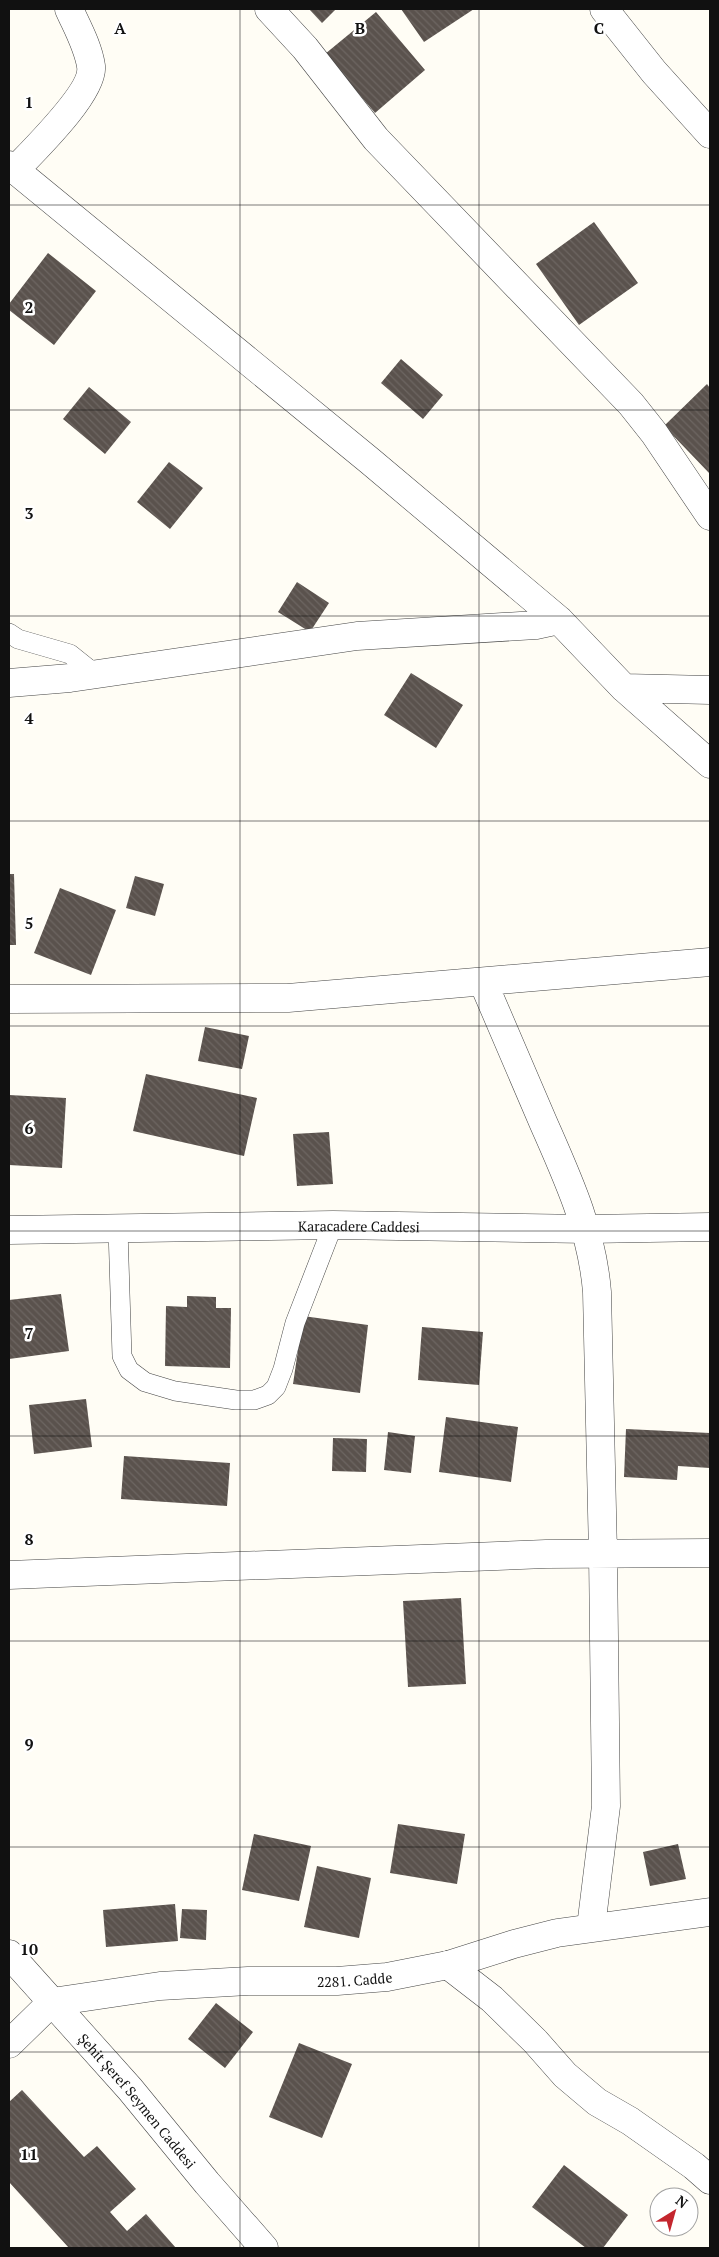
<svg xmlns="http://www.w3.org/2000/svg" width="719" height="2257" font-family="'PT Serif',serif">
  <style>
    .building { fill: url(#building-back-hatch) }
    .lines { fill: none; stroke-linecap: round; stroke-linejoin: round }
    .service-casing { stroke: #444; stroke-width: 20 }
    .minor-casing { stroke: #444; stroke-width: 29 }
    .tertiary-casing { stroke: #444; stroke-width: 29 }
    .service { stroke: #fff; stroke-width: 19 }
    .minor { stroke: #fff; stroke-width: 28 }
    .tertiary { stroke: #fff; stroke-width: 28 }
    .grid { fill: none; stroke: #111; stroke-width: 1; stroke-opacity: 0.55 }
    .labels { text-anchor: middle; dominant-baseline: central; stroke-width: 5; stroke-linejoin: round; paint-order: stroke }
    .street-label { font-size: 14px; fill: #111; stroke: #fff }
    .grid-label { font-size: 16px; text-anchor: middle; font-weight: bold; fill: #111; stroke: #fff; stroke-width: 5; stroke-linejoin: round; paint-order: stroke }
  </style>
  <defs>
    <pattern id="building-back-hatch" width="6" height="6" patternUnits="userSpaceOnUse" patternTransform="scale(1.25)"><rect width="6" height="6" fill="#5a524d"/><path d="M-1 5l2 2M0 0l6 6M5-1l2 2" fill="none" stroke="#6d6662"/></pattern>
  </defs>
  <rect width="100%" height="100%" fill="#fffdf5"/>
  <path class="building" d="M309 9H336L322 23Z
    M401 9H474L424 42Z
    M376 12 425 70 375 113 325 54Z
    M594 222 638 283 579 325 536 264Z
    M48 253 96 291 54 345 9 310V304Z
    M401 359 443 395 423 419 381 383Z
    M707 384 710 388V474L664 426Z
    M89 387 131 422 105 454 63 419Z
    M169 462 203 488 170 529 137 502Z
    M297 582 329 603 310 632 278 612Z
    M411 673 463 705 436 748 384 715Z
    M9 874H14L16 945H9Z
    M135 876 164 884 155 916 126 908Z
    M60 888 116 910 91 975 34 953Z
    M205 1027 249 1036 242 1069 198 1061Z
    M146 1074 257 1098 244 1156 133 1131Z
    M9 1095 66 1098 62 1168 9 1165Z
    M329 1132 333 1184 297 1186 293 1134Z
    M61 1294 69 1351 9 1359V1300Z
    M187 1296 216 1297V1308H231L230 1368 165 1366 166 1306 187 1307Z
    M303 1316 368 1325 360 1393 293 1384Z
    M422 1327 483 1332 479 1385 418 1380Z
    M86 1399 92 1447 34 1454 29 1405Z
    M446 1417 518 1427 511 1482 439 1472Z
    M626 1429 710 1433V1468L678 1466 677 1480 624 1477Z
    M388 1432 415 1436 411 1473 384 1470Z
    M333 1438 367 1439 366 1472 332 1471Z
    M124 1456 230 1463 227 1506 121 1499Z
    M461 1598 466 1684 408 1687 403 1601Z
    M398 1824 465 1834 457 1884 390 1873Z
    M254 1834 311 1846 299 1901 242 1890Z
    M678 1844 686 1879 650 1886 643 1852Z
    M317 1866 371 1878 359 1938 304 1927Z
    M175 1904 178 1941 106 1947 103 1910Z
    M182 1909 207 1910 206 1940 180 1938Z
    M216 2003 253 2032 225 2068 188 2039Z
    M299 2043 352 2064 322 2138 269 2117Z
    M22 2090 84 2157 97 2146 136 2189 110 2212 127 2231 146 2214 176 2248H69L9 2182V2102Z
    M564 2165 628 2215 603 2248H586L532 2207Z"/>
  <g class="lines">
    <g class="service-casing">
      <path id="service" d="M9 633 18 639 70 654 95 674
        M118 1229 122 1356 129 1370 145 1382 175 1391 236 1400H254L268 1395 276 1387 283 1369 295 1323 333 1225"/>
    </g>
    <g class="minor-casing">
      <path id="minor" d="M269 9 305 48 376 139 631 404 654 433 710 516
        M9 165 370 461 559 620 624 688 710 764
        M15 170C33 151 95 91 91 66 88 46 77 27 69 9
        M9 683 70 678 357 636 536 625 559 620
        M624 688 710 690
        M483 982C503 1029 523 1076 543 1122 568 1179 592 1230 597 1292L603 1554 606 1806 591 1927
        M9 999 288 998 710 962
        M9 1575 546 1554 710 1553
        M448 1965 492 1999 535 2041 565 2075 597 2102 630 2121 694 2166 710 2180"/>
    </g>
    <g class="tertiary-casing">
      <g id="tertiary">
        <path d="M604 9 654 72 710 134"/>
        <path id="s1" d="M9 1230 333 1225 587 1229 710 1227"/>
        <path id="s2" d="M9 1954 130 2089 207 2183 264 2248"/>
        <path id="s3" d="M9 2044 52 2002 160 1986 248 1981H337L387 1977 448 1965 514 1944 557 1933 710 1912"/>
      </g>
    </g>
    <use href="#service" class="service"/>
    <use href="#minor" class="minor"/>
    <use href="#tertiary" class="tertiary"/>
  </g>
  <path class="grid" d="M240 9V2248M479 9V2248M9 205H710M9 410H710M9 616H710M9 821H710M9 1026H710M9 1231H710M9 1436H710M9 1641H710M9 1847H710M9 2052H710"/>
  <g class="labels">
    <g class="street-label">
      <text stroke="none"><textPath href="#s1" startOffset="350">Karacadere Caddesi</textPath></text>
      <text stroke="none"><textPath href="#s3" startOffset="364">2281. Cadde</textPath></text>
      <text stroke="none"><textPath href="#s2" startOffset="195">Şehit Şeref Seymen Caddesi</textPath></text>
    </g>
  </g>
  <g class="grid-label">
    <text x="120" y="34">A</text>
    <text x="360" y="34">B</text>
    <text x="599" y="34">C</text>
    <text x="29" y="108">1</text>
    <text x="29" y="313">2</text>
    <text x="29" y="519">3</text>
    <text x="29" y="724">4</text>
    <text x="29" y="929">5</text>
    <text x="29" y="1134">6</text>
    <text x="29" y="1339">7</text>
    <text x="29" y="1545">8</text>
    <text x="29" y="1750">9</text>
    <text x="29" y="1955">10</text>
    <text x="29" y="2160">11</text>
  </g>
  <rect width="719" height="2257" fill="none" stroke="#111111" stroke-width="20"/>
  <g transform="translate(674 2212) rotate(37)"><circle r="24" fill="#ffffff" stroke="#a0a0a0"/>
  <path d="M0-4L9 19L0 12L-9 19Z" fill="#c4262e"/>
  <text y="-8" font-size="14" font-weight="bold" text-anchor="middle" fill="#111111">N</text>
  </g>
</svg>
